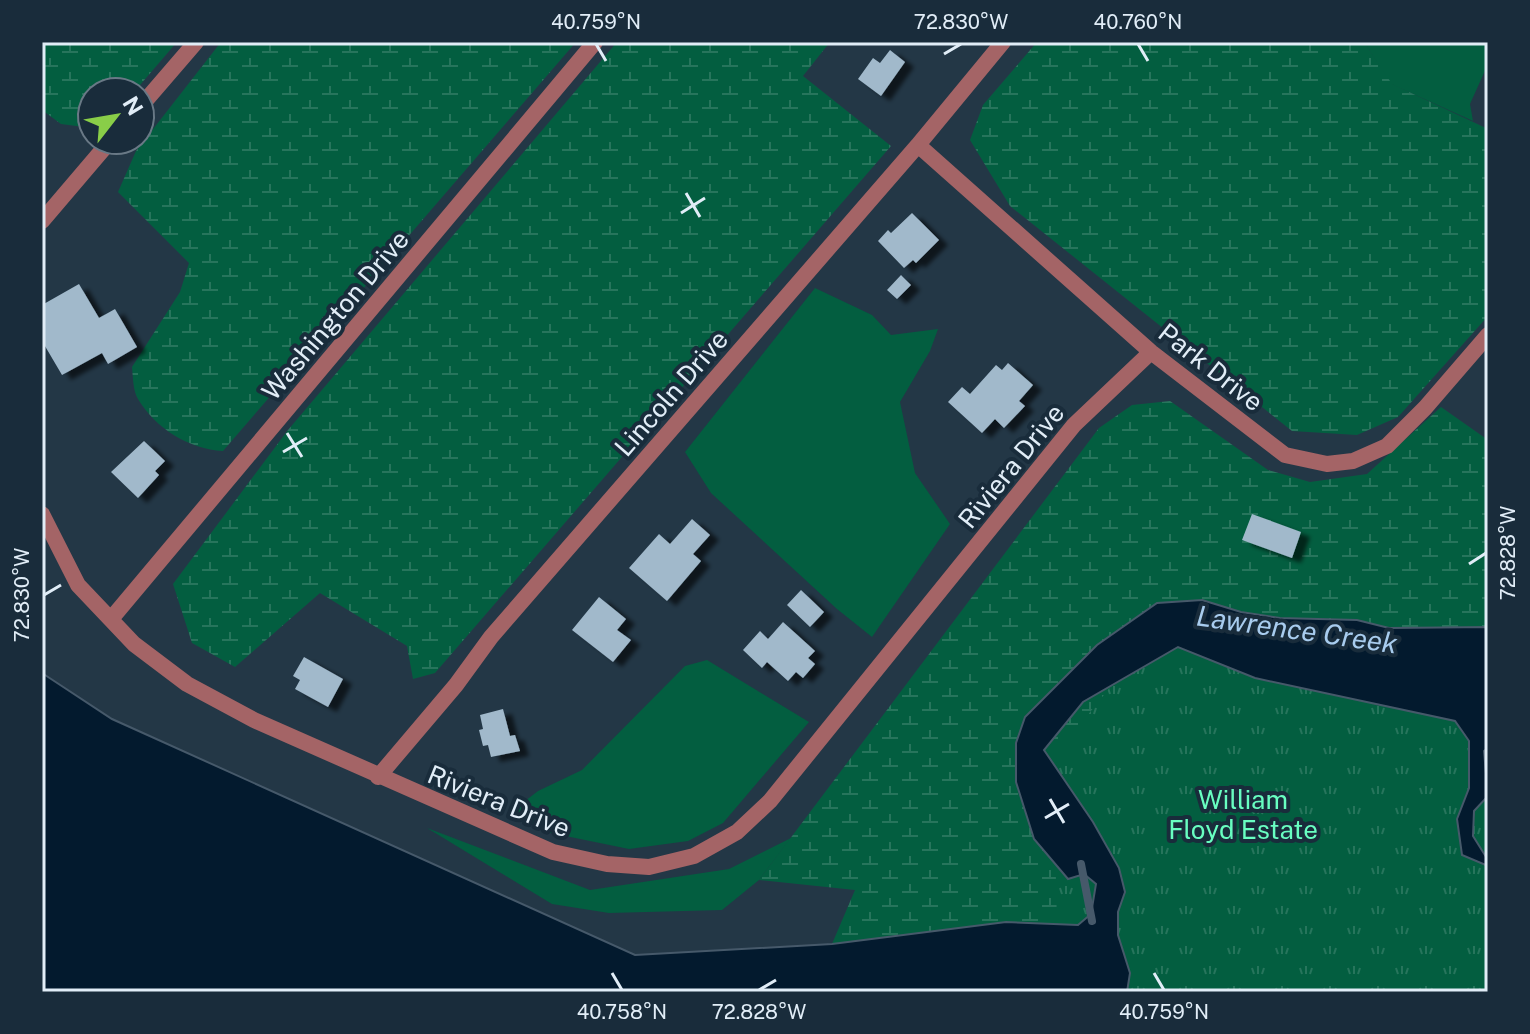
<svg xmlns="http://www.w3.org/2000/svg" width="1530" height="1034" font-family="'Public Sans',sans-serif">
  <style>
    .grass { fill: #035e40 }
    .wetland { fill: url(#wetland-marsh) }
    .park { fill: url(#park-tufts) }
    .water { fill: #031a2e; stroke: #46596a; stroke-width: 2 }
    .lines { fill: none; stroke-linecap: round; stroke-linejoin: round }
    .stream { stroke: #46596a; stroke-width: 8 }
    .building { fill: #a1b9cb; filter: url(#shadow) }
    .street { stroke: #a46466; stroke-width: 16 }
    .ticks { fill: none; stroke: #e1edf7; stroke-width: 3 }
    .labels { text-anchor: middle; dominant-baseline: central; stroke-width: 8; stroke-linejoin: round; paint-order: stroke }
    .street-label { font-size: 26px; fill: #e1edf7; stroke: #192c3b }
    .park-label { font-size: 26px; fill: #68fec1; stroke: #192c3b }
    .water-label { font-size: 28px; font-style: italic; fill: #a8ccee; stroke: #192c3b }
    .neatline { fill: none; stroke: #e1edf7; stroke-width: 3 }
    .ticks-label { font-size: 20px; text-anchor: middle; fill: #e1edf7 }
  </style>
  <defs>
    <pattern id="wetland-marsh" width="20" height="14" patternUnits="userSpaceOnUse" patternTransform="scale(2)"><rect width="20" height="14" fill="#035e40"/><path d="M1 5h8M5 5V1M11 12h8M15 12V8" fill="none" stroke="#27755c"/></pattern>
    <pattern id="park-tufts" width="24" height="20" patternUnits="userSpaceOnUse" patternTransform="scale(2)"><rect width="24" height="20" fill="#035e40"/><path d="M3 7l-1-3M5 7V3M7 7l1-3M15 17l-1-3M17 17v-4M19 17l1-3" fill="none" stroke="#27755c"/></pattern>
    <filter id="shadow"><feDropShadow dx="9" dy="5" stdDeviation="2" flood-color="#0009"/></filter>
  </defs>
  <rect width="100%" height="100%" fill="#233746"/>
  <path class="grass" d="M1364 42H1488V64L1470 104 1473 121 1391 84Z
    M815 288 872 315 891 335 938 329 930 351 900 402 915 473 950 524 872 637 837 609 711 493 685 452Z
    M707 660 809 722 723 823 688 841 629 849 546 832 512 811 538 791 582 770 685 666Z
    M427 828 590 890 729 869 791 838 759 880 722 910 609 913 552 904Z"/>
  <path class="wetland" d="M42 42H177L134 92H92V128L61 124 42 110Z
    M221 42H576L223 451C189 449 156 429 138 399 133 391 133 377 132 367L180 292 189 263 118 192 136 151Z
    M617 42H830L803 76 891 146 435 673 413 679 407 646 320 593 235 667 192 643 173 584 288 430Z
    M1037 42H1364L1392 84 1488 129V316L1398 417 1357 435 1292 431 1010 206 970 140 983 105Z
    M1170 401 1268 470 1310 482 1367 474 1441 407 1488 440V627L1389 628 1357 620 1280 618 1241 612 1202 600 1025 717 1016 743V782L1093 822 1044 750 1083 702 1178 647 1488 992 832 944 855 890 759 880 1099 428 1132 405Z"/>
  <path class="park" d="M1208 634 1488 645V992H996L1057 925 1053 758 1124 670Z"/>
  <path class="water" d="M1202 600 1241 612 1280 618 1357 620 1389 628 1488 627V748L1484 751 1488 796 1474 811 1473 836 1488 860V866L1462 855 1457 819 1469 788V741L1455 721 1255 678 1178 647 1083 702 1044 750 1093 822 1119 868 1125 892 1118 912V935L1130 973 1127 992H42V673L112 719 635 955 832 944 1006 922 1078 925 1091 914 1096 884 1084 874 1068 879 1034 839 1016 782V743L1025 717 1097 645 1157 603Z"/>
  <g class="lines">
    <path class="stream" d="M1081 864 1092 921"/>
  </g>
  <path class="building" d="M890 50 905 62 881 96 858 79 873 58 880 63Z
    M912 213 939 240 916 263 913 260 904 268 878 241 888 230 891 233Z
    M901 275 911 285 897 299 887 290Z
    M79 284 99 318 115 309 137 347 108 364 102 353 62 375 42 341V305Z
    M1008 363 1033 385 1019 401 1025 406 1004 428 995 419 982 433 948 402 962 387 970 394 996 365 1002 370Z
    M144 441 165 461 155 471 159 475 138 498 111 472Z
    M1252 514 1301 532 1292 558 1242 540Z
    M692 519 710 535 693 554 701 561 667 601 629 568 659 534 670 544Z
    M801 590 824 612 810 627 787 605Z
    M599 597 626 619 617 630 631 640 613 662 572 630Z
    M783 622 815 651 808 658 815 664 803 678 796 672 788 681 767 662 762 668 743 650 760 631 768 639Z
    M304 657 343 679 328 707 295 689 300 680 293 676Z
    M503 709 510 736 515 735 520 751 491 757 488 745 483 746 479 730 483 729 480 715Z"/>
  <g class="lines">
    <path class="street" d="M140 107 196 42
      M918 145 1151 352 1285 455 1327 464 1353 461 1387 446 1425 408 1488 335
      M42 221 111 140
      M42 514 78 585 134 644 187 684 254 720 553 852 607 864 649 867 694 856 737 832 770 801 1074 425 1151 352
      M111 619 595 42
      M378 777 456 685 491 637 918 145 1003 42"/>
  </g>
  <path class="ticks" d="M596 44 606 61M1138 44 1148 61M944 54 961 44M686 193 700 217M681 213 705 198M287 433 302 457M283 452 307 438M1469 564 1486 553M44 595 61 585M1050 799 1064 823M1045 818 1069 804M612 973 622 990M1154 973 1164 990M759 990 776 980"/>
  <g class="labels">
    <g class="street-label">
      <text transform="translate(335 315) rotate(-50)">Washington Drive</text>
      <text transform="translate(1211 367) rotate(38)">Park Drive</text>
      <text transform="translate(671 393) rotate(-49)">Lincoln Drive</text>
      <text transform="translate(1011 466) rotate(-51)">Riviera Drive</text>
      <text transform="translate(499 801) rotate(22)">Riviera Drive</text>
    </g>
    <g class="park-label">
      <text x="1243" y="799">William<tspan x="1243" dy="30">Floyd Estate</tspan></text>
    </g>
    <g class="water-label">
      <text transform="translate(1297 629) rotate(8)">Lawrence Creek</text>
    </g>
  </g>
  <rect width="1530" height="1034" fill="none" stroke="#192c3b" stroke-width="88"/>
  <g transform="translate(116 116) rotate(59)"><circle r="38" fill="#192c3b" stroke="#697986" stroke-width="2"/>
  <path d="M0-6L14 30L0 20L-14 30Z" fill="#89ce48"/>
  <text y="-12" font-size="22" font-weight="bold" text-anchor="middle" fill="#e1edf7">N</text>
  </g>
  <rect x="44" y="44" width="1442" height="946" class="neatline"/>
  <g class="ticks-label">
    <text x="596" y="29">40.759°N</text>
    <text x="961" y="29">72.830°W</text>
    <text x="1138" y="29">40.760°N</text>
    <text transform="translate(1508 553) rotate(-90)" y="7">72.828°W</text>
    <text transform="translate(22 595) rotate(-90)" y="7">72.830°W</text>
    <text x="622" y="1019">40.758°N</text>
    <text x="759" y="1019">72.828°W</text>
    <text x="1164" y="1019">40.759°N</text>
  </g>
</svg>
